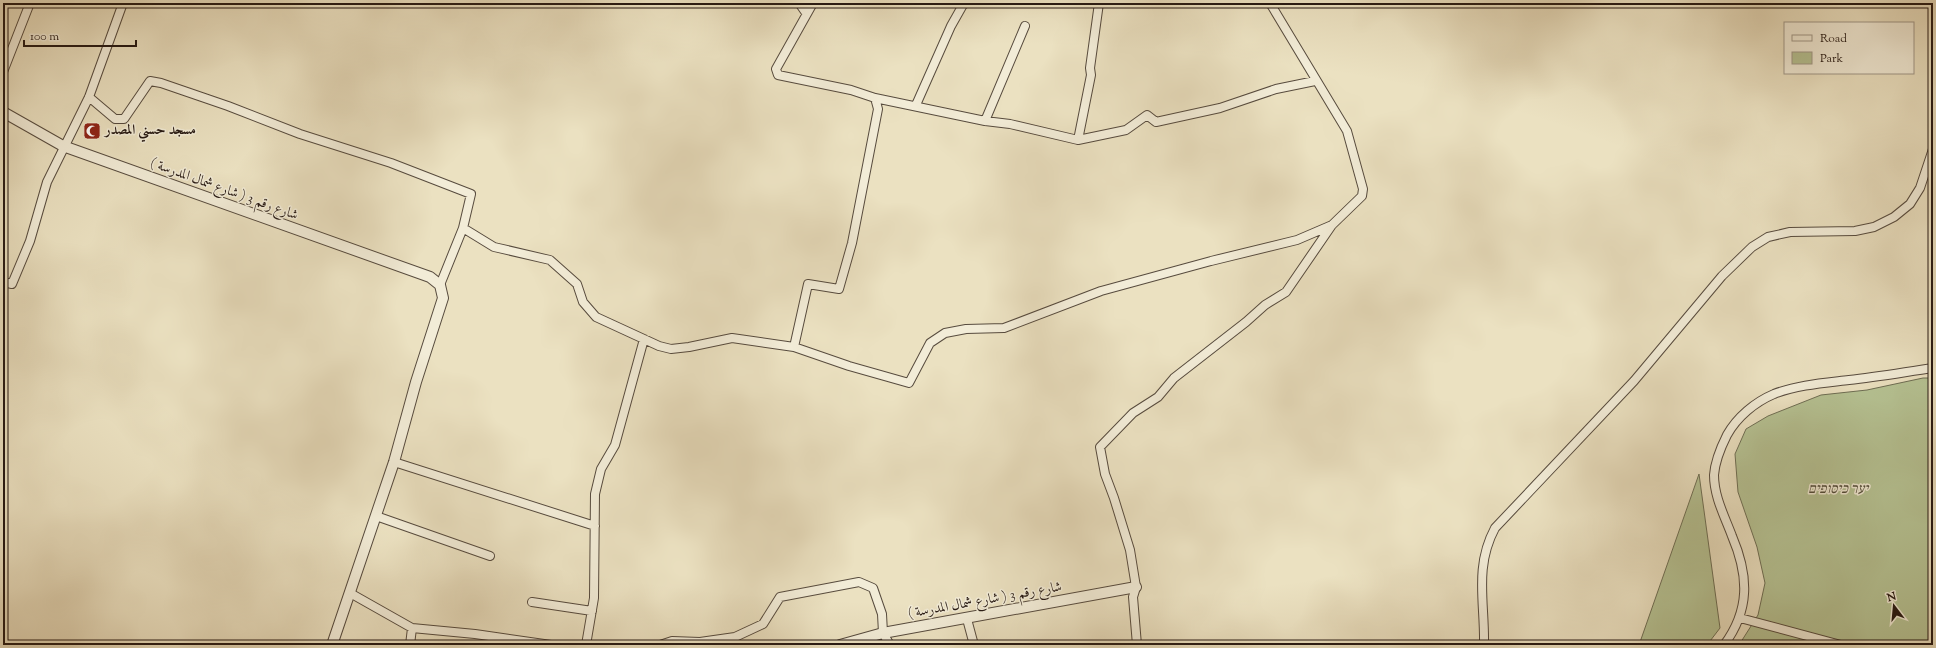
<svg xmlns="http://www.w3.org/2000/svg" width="1936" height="648" font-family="'Sorts Mill Goudy',Amiri,'Frank Ruhl Libre',serif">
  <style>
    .green { fill: #b6c394; stroke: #6e6e54 }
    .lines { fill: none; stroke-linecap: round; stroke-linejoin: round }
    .minor-casing { stroke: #574b3e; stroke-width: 10 }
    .tertiary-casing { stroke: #574b3e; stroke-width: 12 }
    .minor { stroke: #f2ecd7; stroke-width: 8 }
    .tertiary { stroke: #f2ecd7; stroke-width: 10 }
    .labels { text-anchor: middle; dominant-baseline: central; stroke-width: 3; stroke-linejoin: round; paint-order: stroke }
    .poi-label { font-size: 14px; font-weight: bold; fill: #261913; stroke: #f2ecd7; text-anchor: start }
    .street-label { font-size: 14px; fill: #261913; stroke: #f2ecd7 }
    .park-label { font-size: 14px; font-style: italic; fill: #514c3a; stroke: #f2ecd7 }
  </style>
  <rect width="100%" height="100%" fill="#ebe1c1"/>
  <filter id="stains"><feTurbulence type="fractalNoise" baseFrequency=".005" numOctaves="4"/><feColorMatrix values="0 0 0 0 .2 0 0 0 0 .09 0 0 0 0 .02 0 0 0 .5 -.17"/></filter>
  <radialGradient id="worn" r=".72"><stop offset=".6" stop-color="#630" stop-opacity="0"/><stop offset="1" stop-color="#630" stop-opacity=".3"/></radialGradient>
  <path class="green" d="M1923 378H1933V645H1739L1758 615 1765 583 1757 547 1738 492 1735 454 1746 429 1768 416 1821 395 1867 390Z
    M1699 474 1720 628 1707 645H1639Z"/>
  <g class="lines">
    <g class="minor-casing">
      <path id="minor" d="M799 3 806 13
        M3 72 30 3
        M89 97 115 119H124L150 81 161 83 228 106 300 134 391 163 471 194 463 228 494 247 550 260 577 284 583 302 596 317 659 346 671 349 689 347 732 338 794 347 849 366 909 383 930 343 945 333 966 329 1004 328 1101 291 1211 261 1297 240 1332 225
        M875 98 985 121 1010 124 1078 140 1126 130 1147 115 1156 122 1220 108 1276 89 1315 81
        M916 105 951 26 964 3
        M985 121 1025 26
        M1078 140 1091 75 1090 68 1099 3
        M3 282 12 284 30 241 47 182 89 97 123 3
        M440 285 463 228
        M794 347 808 284 839 289 852 243 878 109 875 98 851 90 778 75 776 69 813 3
        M394 462 595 526
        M376 516 490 556
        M350 593 412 628 475 634 551 645
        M532 602 592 611
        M1740 618 1841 645
        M967 619 974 645
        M410 645 412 628
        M586 645 594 598 595 494 601 469 615 445 644 339
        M660 645 672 641 700 642 735 637 763 624 780 597 859 582 873 588 882 614 883 633 890 645
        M1137 645 1133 597 1136 587 1130 550 1114 498 1105 474 1100 447 1133 413 1158 397 1174 378 1246 322 1265 305 1286 292 1332 225 1362 196 1363 189 1347 131 1270 3
        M1484 645C1485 603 1474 567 1495 528L1634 381 1722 276 1752 247 1768 237 1790 232 1855 231 1874 227 1894 217 1910 204 1920 188 1933 149
        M1724 645C1750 610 1749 576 1732 536 1725 517 1714 497 1714 475 1715 461 1721 447 1727 435 1737 417 1755 402 1774 394 1797 385 1824 383 1849 380 1877 377 1905 372 1933 368"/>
    </g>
    <g class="tertiary-casing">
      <path id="tertiary" d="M3 112 63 146 430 277 440 285 443 298 416 382 394 462 332 645
        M840 645 883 633 1136 587"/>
    </g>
    <use href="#minor" class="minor"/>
    <use href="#tertiary" class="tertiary"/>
  </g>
  <defs>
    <g id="mosque-square" transform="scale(0.9)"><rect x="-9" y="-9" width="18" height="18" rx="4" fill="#8f2418" stroke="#f2ecd7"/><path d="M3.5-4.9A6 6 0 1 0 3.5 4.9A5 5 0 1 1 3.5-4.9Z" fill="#fff"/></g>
  </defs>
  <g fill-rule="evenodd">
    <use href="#mosque-square" x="92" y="131"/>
  </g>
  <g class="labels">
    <g class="poi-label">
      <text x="105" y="131">مسجد حسني المصدر</text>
    </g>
    <g class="street-label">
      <text transform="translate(224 190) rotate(20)">شارع رقم 3 ( شارع شمال المدرسة )</text>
      <text transform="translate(985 601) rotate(-10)">شارع رقم 3 ( شارع شمال المدرسة )</text>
    </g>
    <g class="park-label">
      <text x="1838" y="490">יער כיסופים</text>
    </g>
  </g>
  <rect width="1936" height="648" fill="none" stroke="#ebe1c1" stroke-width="16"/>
  <rect x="4" y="4" width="1928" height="640" fill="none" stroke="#261913" stroke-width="2"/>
  <rect x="8" y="8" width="1920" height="632" fill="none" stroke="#261913"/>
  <rect x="1784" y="22" width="130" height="52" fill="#f2ecd7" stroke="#a09889"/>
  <rect x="1792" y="35" width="20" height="6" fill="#f2ecd7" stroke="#a09889"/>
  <text x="1820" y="42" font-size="12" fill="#261913">Road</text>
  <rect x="1792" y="52" width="20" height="12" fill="#b6c394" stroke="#a09889"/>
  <text x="1820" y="62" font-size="12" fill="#261913">Park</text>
  <g transform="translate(1894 606) rotate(344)" stroke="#f2ecd7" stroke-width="3" paint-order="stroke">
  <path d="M0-3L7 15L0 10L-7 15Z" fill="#261913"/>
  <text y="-6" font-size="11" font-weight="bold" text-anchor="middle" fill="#261913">N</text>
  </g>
  <path d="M24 40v6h112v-6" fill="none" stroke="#261913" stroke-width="2"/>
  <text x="30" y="40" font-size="12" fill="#261913" stroke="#f2ecd7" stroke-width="3" paint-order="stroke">100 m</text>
  <rect width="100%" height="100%" filter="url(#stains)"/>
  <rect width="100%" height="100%" fill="url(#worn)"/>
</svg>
